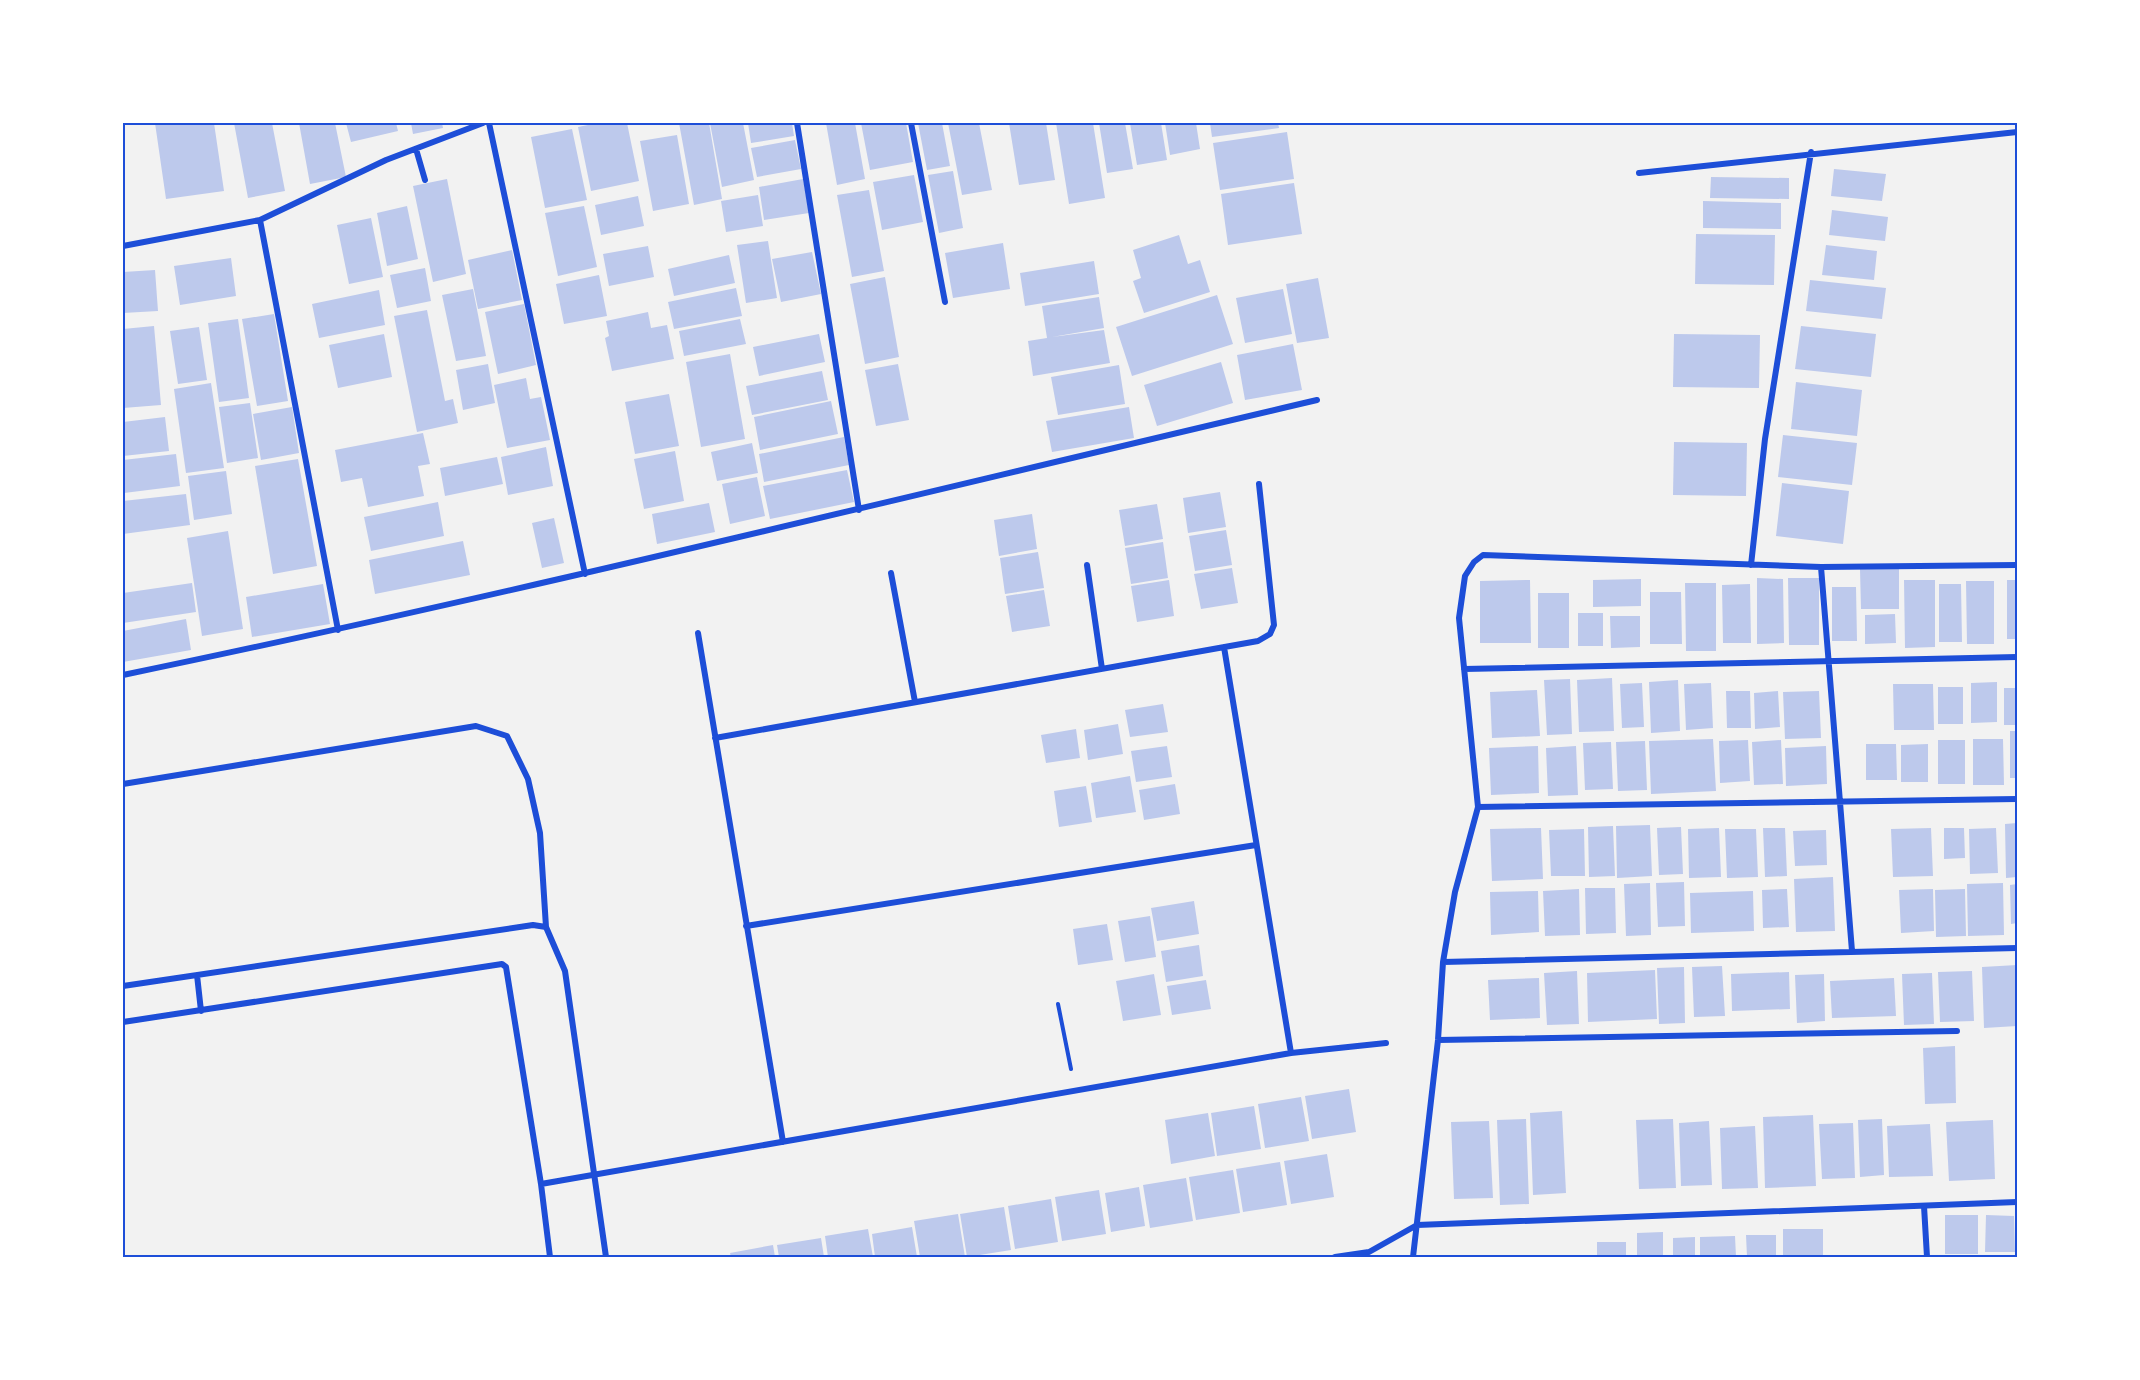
<svg xmlns="http://www.w3.org/2000/svg" width="2140" height="1380" font-family="Barlow,sans-serif">
  <style>
    .building { fill: #bdc9ec }
    .lines { fill: none; stroke-linecap: round; stroke-linejoin: round }
    .path { stroke: #1d4ed8; stroke-width: 4 }
    .minor { stroke: #1d4ed8; stroke-width: 6 }
    .neatline { fill: none; stroke: #1d4ed8; stroke-width: 2 }
  </style>
  <rect width="100%" height="100%" fill="#f2f2f2"/>
  <path class="building" d="M155 123H214L224 191 166 199Z
    M234 123H272L285 191 248 198Z
    M299 123H335L346 177 310 184Z
    M346 123H396L398 131 351 142Z
    M411 123H442L443 128 413 134Z
    M598 123H627L639 181 591 191 578 127Z
    M679 123H709L722 199 694 205Z
    M710 123H743L754 180 722 187Z
    M748 123H792L794 136 751 143Z
    M826 123H855L865 179 837 185Z
    M861 123H906L913 162 870 170Z
    M918 123H942L950 166 927 170Z
    M948 123H979L992 190 962 195Z
    M1009 123H1046L1055 180 1019 185Z
    M1056 123H1093L1105 198 1069 204Z
    M1099 123H1125L1133 169 1107 173Z
    M1130 123H1161L1167 160 1137 165Z
    M1165 123H1196L1200 149 1170 155Z
    M1210 123H1278L1279 128 1212 137Z
    M572 129 587 200 545 208 531 137Z
    M1287 132 1294 179 1220 190 1213 143Z
    M677 135 689 204 653 211 640 141Z
    M795 140 801 169 757 177 751 148Z
    M1834 169 1886 174 1882 201 1831 196Z
    M953 171 963 228 939 233 928 175Z
    M914 175 923 222 882 230 873 182Z
    M1711 177 1789 178V199L1710 198Z
    M447 179 466 274 433 282 413 186Z
    M803 179 809 213 764 220 759 187Z
    M1294 183 1302 234 1228 245 1221 194Z
    M869 190 884 271 852 277 837 195Z
    M758 195 763 226 726 232 721 201Z
    M638 196 644 226 601 235 595 205Z
    M1703 201 1781 203V229L1703 228Z
    M407 206 418 259 387 266 377 213Z
    M584 206 597 267 558 276 545 213Z
    M1832 210 1888 217 1885 241 1829 235Z
    M371 218 383 277 349 284 337 225Z
    M1696 234 1775 235 1774 285 1695 284Z
    M1179 235 1188 264 1200 260 1210 292 1144 313 1133 281 1141 278 1133 250Z
    M768 241 777 298 746 303 737 245Z
    M1003 243 1010 289 953 298 945 253Z
    M1826 245 1877 251 1874 280 1822 275Z
    M648 246 654 277 609 286 603 254Z
    M512 250 522 300 478 309 468 260Z
    M812 252 821 294 781 302 772 259Z
    M729 255 735 283 674 296 668 269Z
    M231 258 236 296 180 305 174 266Z
    M1094 261 1099 294 1025 306 1020 273Z
    M425 268 431 301 397 308 390 275Z
    M155 270 158 311 123 313V272Z
    M599 275 607 316 564 324 556 284Z
    M885 277 899 357 865 364 850 284Z
    M1318 278 1329 338 1297 343 1286 284Z
    M1810 280 1886 288 1882 319 1806 311Z
    M736 288 742 316 674 329 668 302Z
    M473 289 486 356 456 361 442 295Z
    M1283 289 1292 334 1245 343 1236 298Z
    M379 290 385 325 319 338 312 304Z
    M1217 295 1233 344 1132 376 1116 327Z
    M1099 297 1104 328 1052 337 1104 330 1110 363 1033 376 1028 341 1047 338 1042 306Z
    M524 304 536 365 498 374 485 312Z
    M427 310 445 401 453 399 458 423 417 432 394 316Z
    M648 312 651 328 667 325 674 359 612 371 605 338 609 336 606 321Z
    M274 314 288 401 257 406 242 319Z
    M238 319 249 398 219 402 208 323Z
    M740 319 746 344 684 356 679 331Z
    M154 326 161 405 123 408V329Z
    M1801 326 1876 334 1871 377 1795 369Z
    M199 327 207 380 178 384 170 331Z
    M384 334 392 377 338 388 329 345Z
    M819 334 825 362 759 376 753 347Z
    M1674 334 1760 335 1759 388 1673 387Z
    M1293 344 1302 390 1245 400 1237 355Z
    M730 354 745 439 701 447 686 362Z
    M1221 362 1233 403 1157 426 1144 385Z
    M488 364 495 403 463 410 456 370Z
    M898 364 909 420 876 426 865 370Z
    M1119 365 1125 404 1058 415 1051 377Z
    M822 371 828 400 752 415 746 386Z
    M526 378 530 399 541 397 550 440 507 448 494 385Z
    M1796 382 1862 390 1857 436 1791 429Z
    M211 383 224 468 186 473 174 389Z
    M669 394 679 446 635 454 625 402Z
    M831 401 838 434 760 450 754 417Z
    M250 403 258 458 227 463 219 407Z
    M292 407 299 453 261 460 253 414Z
    M1129 407 1134 438 1052 452 1046 421Z
    M165 417 169 451 123 456V422Z
    M423 433 430 464 418 466 424 496 368 507 362 478 341 482 335 450Z
    M1783 435 1857 443 1852 485 1778 477Z
    M844 437 849 465 764 482 759 454Z
    M1674 442 1747 443 1746 496 1673 495Z
    M752 443 758 473 717 481 711 452Z
    M546 447 553 486 508 495 501 457Z
    M675 451 684 501 644 509 634 459Z
    M176 454 180 486 124 493 123 460Z
    M497 457 503 484 445 496 440 468Z
    M298 459 317 566 273 574 255 466Z
    M847 470 854 502 770 519 763 486Z
    M226 471 232 514 194 520 188 476Z
    M757 477 765 516 730 524 722 484Z
    M1782 483 1849 491 1843 544 1776 536Z
    M1220 492 1226 527 1188 533 1183 498Z
    M186 494 190 525 123 534V501Z
    M438 502 444 536 371 551 364 517Z
    M709 503 715 532 657 544 652 514Z
    M1157 504 1163 539 1125 546 1119 510Z
    M1032 514 1037 549 999 556 994 520Z
    M554 518 564 563 542 568 532 523Z
    M1226 530 1232 565 1195 571 1189 536Z
    M228 531 243 629 202 636 187 538Z
    M463 541 470 575 375 594 369 560Z
    M1163 542 1168 578 1131 584 1125 548Z
    M1038 552 1044 588 1005 594 1000 558Z
    M1232 568 1238 603 1201 609 1194 574Z
    M1899 568V609H1861L1860 569Z
    M1757 578 1783 579 1784 643 1757 644Z
    M1788 578H1819V645H1789Z
    M1641 579V606L1593 607V580Z
    M1169 580 1174 616 1137 622 1131 586Z
    M1530 580 1531 643H1480V581Z
    M1904 580H1935V647L1905 648Z
    M2007 580H2017V639H2007Z
    M1966 581H1994V644H1967Z
    M192 583 196 612 123 623V593Z
    M1685 583H1716V651H1686Z
    M323 584 330 624 252 637 246 597Z
    M1750 584 1751 643H1723L1722 585Z
    M1939 584H1961L1962 642H1939Z
    M1832 587H1856L1857 641H1832Z
    M1044 590 1050 626 1012 632 1006 596Z
    M1650 592H1681L1682 644H1650Z
    M1538 593H1569V648H1538Z
    M1578 613H1603V646H1578Z
    M1895 614 1896 643 1865 644V615Z
    M1610 616H1640V647L1611 648Z
    M186 619 191 650 123 662V631Z
    M1612 678 1614 731 1579 732 1577 680Z
    M1570 679 1572 734 1547 735 1544 680Z
    M1678 680 1680 731 1651 733 1649 682Z
    M1997 682V722L1971 723V683Z
    M1642 683 1644 727 1622 728 1620 684Z
    M1711 683 1713 728 1686 730 1684 684Z
    M1893 684H1933L1934 730H1894Z
    M1938 687H1963V724H1938Z
    M2004 688H2017V725H2004Z
    M1537 690 1540 736 1492 738 1490 692Z
    M1726 691H1750L1751 728H1727Z
    M1778 691 1780 727 1755 729 1754 693Z
    M1819 691 1821 738 1785 739 1783 692Z
    M1163 704 1168 732 1130 737 1125 710Z
    M1118 724 1123 754 1088 760 1084 730Z
    M1076 729 1080 758 1046 763 1041 735Z
    M2010 731H2017V778H2010Z
    M1713 739 1716 791 1651 794 1649 741Z
    M1973 739H2003L2004 785H1973Z
    M1748 740 1750 781 1720 783 1719 741Z
    M1781 740 1783 784 1754 785 1752 742Z
    M1938 740H1965V784H1938Z
    M1645 741 1647 790 1618 791 1616 742Z
    M1611 742 1613 789 1585 790 1583 743Z
    M1866 744H1896L1897 780H1866Z
    M1928 744V782H1901V745Z
    M1167 746 1172 777 1136 782 1131 751Z
    M1538 746 1539 793 1491 795 1489 748Z
    M1576 746 1578 795 1548 796 1546 748Z
    M1826 746 1827 784 1786 786 1785 748Z
    M1130 776 1136 812 1096 818 1091 783Z
    M1175 784 1180 814 1144 820 1139 790Z
    M1086 786 1092 822 1059 827 1054 791Z
    M2017 823V877L2006 878 2005 824Z
    M1650 825 1652 876 1617 878 1616 826Z
    M1613 826 1615 876 1589 877 1588 827Z
    M1681 827 1683 874 1659 875 1657 828Z
    M1541 828 1543 879 1492 881 1490 829Z
    M1719 828 1721 877 1689 878 1688 829Z
    M1763 828H1785L1787 876 1765 877Z
    M1931 828 1933 876 1893 877 1891 829Z
    M1944 828H1964L1965 858 1944 859Z
    M1996 828 1998 873 1970 874 1969 829Z
    M1584 829 1585 876H1551L1549 830Z
    M1725 829H1756L1758 877 1727 878Z
    M1826 830 1827 865 1795 866 1793 831Z
    M1833 877 1835 931 1796 932 1794 879Z
    M1684 882 1685 926 1658 927 1656 883Z
    M1650 883 1651 935 1626 936 1624 884Z
    M2003 883 2004 935 1968 936 1967 884Z
    M2017 884V923L2011 924 2010 885Z
    M1585 888H1615L1616 933 1586 934Z
    M1579 889 1580 935 1545 936 1543 891Z
    M1787 889 1789 927 1763 928 1762 890Z
    M1933 889 1934 931 1901 933 1899 890Z
    M1965 889 1966 936 1936 937 1935 890Z
    M1538 891 1539 932 1491 935 1490 892Z
    M1753 891 1754 931 1691 933 1690 893Z
    M1194 901 1199 934 1157 941 1151 908Z
    M1150 916 1156 957 1125 962 1118 921Z
    M1107 924 1113 960 1078 965 1073 929Z
    M1199 945 1203 976 1166 982 1161 951Z
    M2017 965V1026L1984 1028 1982 967Z
    M1722 966 1725 1016 1694 1017 1692 967Z
    M1684 967 1685 1023 1659 1024 1657 968Z
    M1655 970 1657 1019 1588 1022 1587 973Z
    M1577 971 1579 1024 1547 1025 1544 973Z
    M1972 971 1974 1021 1940 1022 1938 972Z
    M1789 972 1790 1009 1732 1011 1731 974Z
    M1932 973 1934 1024 1904 1025 1902 974Z
    M1154 974 1161 1015 1123 1021 1116 981Z
    M1824 974 1825 1021 1797 1023 1795 975Z
    M1539 978 1540 1018 1490 1020 1488 980Z
    M1894 978 1896 1016 1832 1018 1830 981Z
    M1206 980 1211 1009 1172 1015 1167 986Z
    M1955 1046 1956 1103 1925 1104 1923 1048Z
    M1349 1089 1356 1132 1312 1139 1305 1096Z
    M1301 1097 1309 1141 1265 1148 1258 1104Z
    M1254 1106 1261 1149 1217 1156 1211 1113Z
    M1562 1111 1566 1193 1533 1195 1530 1113Z
    M1208 1113 1215 1156 1171 1164 1165 1120Z
    M1813 1115 1816 1186 1765 1188 1763 1117Z
    M1526 1119 1529 1204 1500 1205 1497 1120Z
    M1673 1119 1676 1188 1639 1189 1636 1120Z
    M1882 1119 1884 1175 1860 1177 1858 1120Z
    M1993 1120 1995 1179 1949 1181 1946 1122Z
    M1489 1121 1493 1198 1454 1199 1451 1122Z
    M1709 1121 1712 1185 1681 1186 1679 1123Z
    M1853 1123 1855 1178 1822 1179 1819 1124Z
    M1930 1124 1933 1176 1889 1177 1887 1126Z
    M1755 1126 1758 1188 1722 1189 1720 1128Z
    M1327 1154 1334 1197 1291 1204 1284 1161Z
    M1280 1162 1287 1205 1243 1212 1236 1169Z
    M1233 1170 1240 1213 1196 1220 1189 1177Z
    M1186 1178 1193 1221 1150 1228 1143 1185Z
    M1139 1187 1145 1226 1111 1232 1105 1193Z
    M1099 1190 1106 1234 1062 1241 1055 1197Z
    M1051 1199 1058 1242 1015 1249 1008 1206Z
    M1004 1207 1011 1250 967 1257 960 1214Z
    M958 1214 965 1257H920L914 1221Z
    M1945 1215H1978V1254H1945Z
    M1986 1215 2014 1216 2015 1252H1985Z
    M912 1227 917 1257H875L872 1234Z
    M868 1229 873 1257H828L825 1236Z
    M1783 1229H1823V1257H1783Z
    M1663 1232V1257H1637V1233Z
    M1746 1235H1776V1257H1747Z
    M1735 1236 1736 1257H1700V1237Z
    M1695 1237V1257H1673V1238Z
    M821 1238 824 1257H779L777 1245Z
    M1597 1242H1626V1257H1597Z
    M773 1245 775 1257H731L730 1253Z"/>
  <g class="lines">
    <path class="path" d="M1058 1004 1071 1069"/>
    <path class="minor" d="M489 123 585 574
      M797 123 859 510
      M911 123 945 302
      M416 149 425 180
      M1639 173 2017 132
      M260 220 338 630
      M123 246 260 220 386 160 483 123
      M1087 565 1102 669
      M1751 565 1765 439 1811 152
      M1821 567 1852 951
      M891 573 915 702
      M698 633 783 1142
      M1224 647 1291 1053
      M1464 669 2017 657
      M123 675C523 592 920 493 1317 400
      M715 738 1258 641 1270 634 1274 625 1259 484
      M123 784 476 726 507 736 528 779 540 833 546 927
      M1478 807 2017 799
      M746 926 1256 845
      M1443 962 2017 948
      M197 975 201 1011
      M123 986 533 925 546 927 565 971 606 1257
      M123 1022 502 964 506 967 541 1184 550 1257
      M1438 1040 1957 1031
      M541 1184 1291 1053 1386 1043
      M1924 1206 1927 1257
      M1335 1257 1369 1252 1417 1225 2017 1202
      M1413 1257 1438 1040 1443 962 1455 892 1478 807 1459 618 1465 576 1474 562 1483 555 1821 567 2017 565"/>
  </g>
  <rect width="2140" height="1380" fill="none" stroke="#ffffff" stroke-width="249"/>
  <rect x="124" y="124" width="1892" height="1132" class="neatline"/>
</svg>
